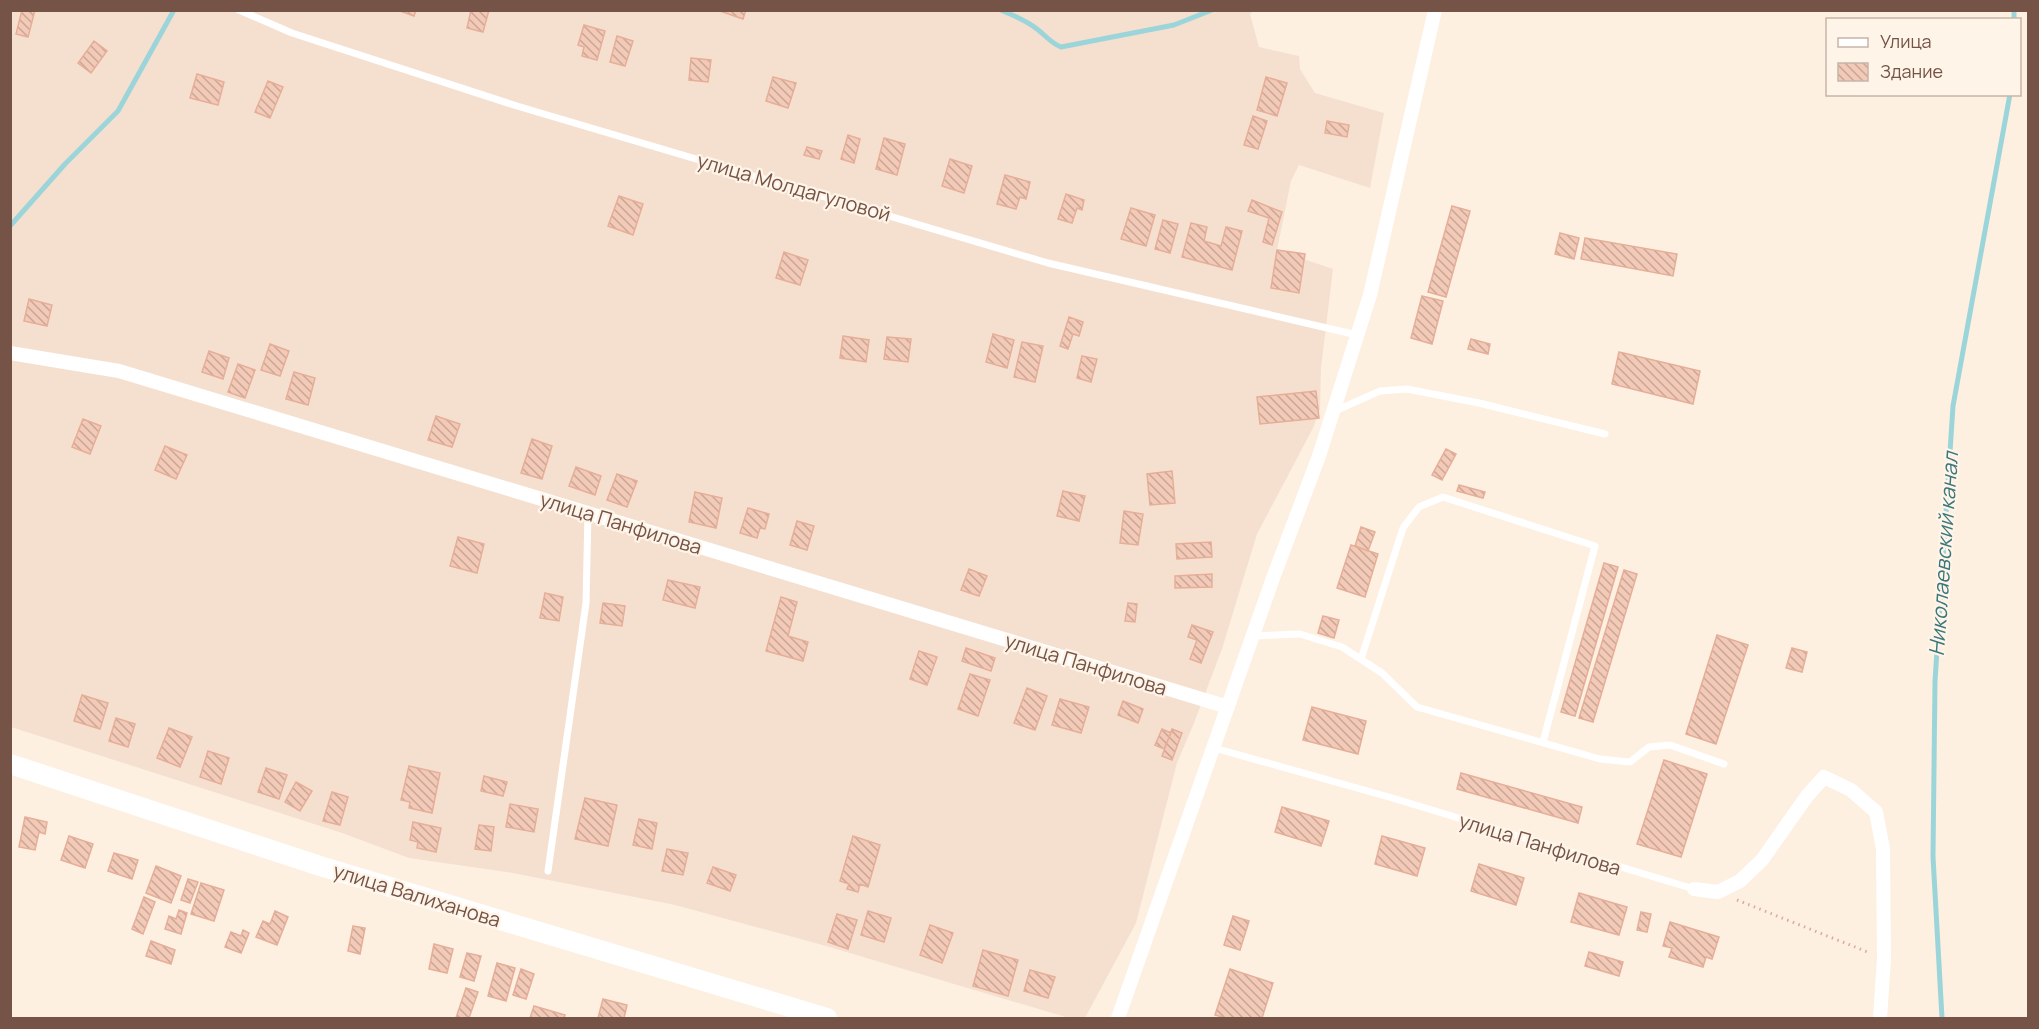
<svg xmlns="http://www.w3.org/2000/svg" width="2039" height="1029" font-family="Manrope,sans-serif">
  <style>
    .residential { fill: #f5e0d0 }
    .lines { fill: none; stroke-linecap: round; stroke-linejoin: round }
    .stream { stroke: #9cd5d9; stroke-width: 5 }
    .building { fill: url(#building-back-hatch); stroke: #e6ae98; stroke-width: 1.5 }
    .path { stroke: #d8ad9c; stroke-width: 3; stroke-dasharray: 1.5 4.5; stroke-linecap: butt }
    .service { stroke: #fff; stroke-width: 7 }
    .minor { stroke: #fff; stroke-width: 14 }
    .secondary { stroke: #fff; stroke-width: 20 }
    .labels { text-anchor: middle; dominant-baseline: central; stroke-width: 4.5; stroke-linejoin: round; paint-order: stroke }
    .street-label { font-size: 20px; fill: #755347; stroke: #fff4e8 }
    .water-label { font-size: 21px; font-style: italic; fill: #3b777c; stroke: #fff4e8 }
  </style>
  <defs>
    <pattern id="building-back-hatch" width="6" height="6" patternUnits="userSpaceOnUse" patternTransform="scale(1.5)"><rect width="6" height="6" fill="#f3cab8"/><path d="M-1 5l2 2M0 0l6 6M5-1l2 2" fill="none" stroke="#c9a797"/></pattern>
  </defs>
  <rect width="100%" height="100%" fill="#fdf0e1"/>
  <path class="residential" d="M11 11H1253L1250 14 1259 47 1299 56 1300 69 1315 93 1384 113 1370 188 1299 165 1291 181 1277 250 1333 269 1321 368 1320 409 1313 428 1257 534 1222 649 1194 723 1177 763 1136 923 1085 1018H1069L826 946 675 905 513 873 409 858 342 833 11 727Z"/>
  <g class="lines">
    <path class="stream" d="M1001 10C1014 16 1026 20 1037 29 1046 36 1051 43 1061 47L1174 25 1212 10
      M2014 20V10
      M10 226 65 164 118 111 174 10
      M1942 1018 1933 857 1935 681 1953 406 2010 94"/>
  </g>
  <path class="building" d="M22 10H35L28 37 16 34Z
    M397 10H416L414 16Z
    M471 10H489L483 32 467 28Z
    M717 10H746L743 19Z
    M584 25 605 31 597 60 582 56 584 47 578 45Z
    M617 36 633 41 625 66 610 62Z
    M94 41 107 51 91 73 78 63Z
    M691 58 711 60 708 82 689 80Z
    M197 74 224 82 218 105 190 98Z
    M773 77 796 83 788 108 766 101Z
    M1266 77 1287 83 1277 116 1257 110Z
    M268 81 283 87 270 118 255 112Z
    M1253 116 1267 121 1258 149 1244 145Z
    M1327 121 1349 125 1347 137 1325 133Z
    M848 135 860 139 854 163 841 159Z
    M884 138 905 144 897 175 876 169Z
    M807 147 822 151 819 159 804 155Z
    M950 159 972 166 964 193 942 186Z
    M1005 175 1030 182 1026 199 1020 197 1016 209 997 204Z
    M1066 194 1084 200 1082 210 1077 208 1072 223 1058 219Z
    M619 196 643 204 633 235 608 226Z
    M1252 200 1282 212 1272 245 1263 242 1269 218 1248 211Z
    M1452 206 1470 211 1446 297 1428 292Z
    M1131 208 1155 215 1146 246 1121 239Z
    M1163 220 1178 224 1170 253 1155 249Z
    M1191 223 1207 227 1204 241 1221 246 1226 227 1242 231 1232 270 1182 257Z
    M1560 233 1579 238 1574 259 1555 254Z
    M1585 238 1677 254 1673 276 1581 259Z
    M1277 250 1305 254 1299 293 1271 288Z
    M784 252 808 260 800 285 776 278Z
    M1422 296 1443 301 1432 344 1411 338Z
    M29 299 52 305 47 326 24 321Z
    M1069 317 1083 322 1079 336 1073 334 1068 349 1060 346Z
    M993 334 1014 340 1007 368 986 362Z
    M843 336 869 340 866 362 840 358Z
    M887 337 911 339 908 362 884 359Z
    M1471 339 1490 344 1488 354 1468 349Z
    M1022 342 1043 346 1035 382 1014 377Z
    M270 344 289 351 280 376 261 370Z
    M209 351 229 358 223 379 202 372Z
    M1619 352 1700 371 1693 404 1612 384Z
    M1082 356 1097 359 1091 382 1077 378Z
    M238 364 255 370 245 398 228 392Z
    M294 372 315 378 308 405 286 399Z
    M1316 391 1319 418 1260 424 1257 397Z
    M436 416 460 424 452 447 428 440Z
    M83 419 101 426 90 454 72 447Z
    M532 439 552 446 542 479 521 473Z
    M165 446 187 455 176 479 155 470Z
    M1446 449 1456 454 1442 480 1432 475Z
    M576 467 601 476 595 495 569 486Z
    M1172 471 1175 503 1150 505 1147 474Z
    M617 474 637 481 627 507 607 500Z
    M1459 485 1485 492 1483 498 1457 491Z
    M1063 491 1085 496 1079 521 1057 516Z
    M695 492 722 498 716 528 689 522Z
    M748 508 769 514 765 529 760 528 757 538 740 533Z
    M1124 511 1143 514 1138 545 1120 543Z
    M797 521 814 526 807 550 790 545Z
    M1361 527 1375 532 1368 551 1355 546Z
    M458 537 484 544 477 573 450 566Z
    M1211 542 1212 557 1177 559 1176 544Z
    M1351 545 1378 554 1365 597 1337 588Z
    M1604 563 1618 567 1575 716 1561 712Z
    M969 569 987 576 979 596 961 590Z
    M1624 570 1637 574 1593 722 1579 718Z
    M1212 574V587L1175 588V576Z
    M668 580 700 587 695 608 663 600Z
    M545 593 563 597 559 621 540 618Z
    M781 597 797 602 788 636 808 642 803 661 766 651Z
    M603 603 625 606 622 626 600 623Z
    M1128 603 1137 604 1135 622 1125 621Z
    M1323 616 1339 620 1334 638 1318 633Z
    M1192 625 1213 632 1201 663 1190 659 1197 640 1188 637Z
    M1717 635 1748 645 1716 744 1686 734Z
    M966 648 995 658 991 671 962 661Z
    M1792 648 1807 652 1802 672 1786 668Z
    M919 651 937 657 927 685 910 679Z
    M970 674 990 680 978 716 958 709Z
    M1027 688 1047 696 1035 730 1014 723Z
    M82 695 108 703 100 729 74 721Z
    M1060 699 1089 707 1081 733 1052 725Z
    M1123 701 1143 709 1138 723 1118 715Z
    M1312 707 1366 721 1358 754 1303 740Z
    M116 718 135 724 128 747 109 741Z
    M169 728 192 737 180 767 157 758Z
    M1162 729 1171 733 1164 749 1155 745Z
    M1172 729 1182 733 1172 760 1162 756Z
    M208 751 229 758 221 784 200 777Z
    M1664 760 1707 774 1681 857 1637 844Z
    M409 766 440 773 432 813 409 808 410 802 401 800Z
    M266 768 287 775 279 799 258 792Z
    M1461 773 1582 807 1578 823 1457 789Z
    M484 776 507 782 503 796 481 791Z
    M296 782 312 791 300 811 285 802Z
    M332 792 348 797 340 825 323 821Z
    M585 798 617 805 608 846 575 839Z
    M510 804 538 809 534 832 506 827Z
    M1282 807 1329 821 1321 846 1275 832Z
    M25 817 47 822 45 834 39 832 35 850 19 847Z
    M639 819 657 823 652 849 633 845Z
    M413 822 441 828 436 852 417 848 418 842 410 840Z
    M479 825 494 827 491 851 475 849Z
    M69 836 93 844 85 868 61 860Z
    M853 836 880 845 868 887 860 884 858 892 847 889 849 884 840 881Z
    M1382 836 1425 848 1417 876 1375 864Z
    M667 849 688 853 683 875 662 871Z
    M114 853 138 860 132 879 108 871Z
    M1479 864 1524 878 1516 905 1471 891Z
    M156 866 181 876 171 903 146 893Z
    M713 867 736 875 730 891 707 883Z
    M188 879 198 882 190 903 181 900Z
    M201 883 224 890 214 921 191 914Z
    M1579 893 1627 907 1619 935 1571 922Z
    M144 897 155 902 143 934 132 929Z
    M179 910 187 913 181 934 165 929 169 916 176 919Z
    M275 911 288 917 277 945 256 937 263 921 270 924Z
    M868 911 891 918 884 942 861 935Z
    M1641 912 1651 914 1647 932 1637 930Z
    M837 914 857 920 848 949 828 942Z
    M1233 916 1249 921 1240 950 1224 945Z
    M1670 922 1719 937 1712 959 1706 957 1703 967 1669 957 1672 948 1663 946Z
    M930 925 953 933 942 963 920 955Z
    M353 926 365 928 360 954 348 951Z
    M243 930 249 933 241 953 225 947 231 932 241 936Z
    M151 941 175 950 171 964 146 956Z
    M434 944 453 949 447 973 429 969Z
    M983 950 1018 960 1008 996 973 986Z
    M1589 952 1623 962 1619 976 1585 966Z
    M467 953 481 956 474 981 460 977Z
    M497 963 515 968 506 1001 488 996Z
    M521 969 534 974 526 999 513 995Z
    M1230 969 1273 983 1262 1018H1226L1215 1015Z
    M1030 970 1055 977 1048 998 1024 991Z
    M466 988 478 992 469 1018H456Z
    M603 999 627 1005 624 1018H598Z
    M534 1006 565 1015 564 1018H530Z"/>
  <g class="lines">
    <path class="path" d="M1737 900 1870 953"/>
    <path class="service" d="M239 10 292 33 517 106 1048 263 1357 335
      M1335 411 1380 391 1407 389 1479 403 1605 434
      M1253 636 1300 634 1342 647 1382 673 1417 707 1600 759 1630 762 1649 747 1670 745 1724 764
      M1361 659 1403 528 1419 507 1443 497 1595 546 1543 742
      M1214 748 1389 797 1694 889
      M548 871 586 603 588 513"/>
    <path class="minor" d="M10 353 119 371 1228 707
      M1694 889 1718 892 1740 881 1762 860 1807 796 1824 777 1851 790 1876 812 1883 849 1884 959 1880 1018
      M1118 1018 1273 578 1319 456 1370 295 1435 10"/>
    <path class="secondary" d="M10 764 320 866 827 1018"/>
  </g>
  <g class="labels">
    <g class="street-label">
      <text transform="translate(794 187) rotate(16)">улица Молдагуловой</text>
      <text transform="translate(621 523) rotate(17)">улица Панфилова</text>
      <text transform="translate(1086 664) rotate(17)">улица Панфилова</text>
      <text transform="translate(1540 844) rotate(17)">улица Панфилова</text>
      <text transform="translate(417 895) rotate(17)">улица Валиханова</text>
    </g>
    <g class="water-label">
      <text transform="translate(1943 554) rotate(-86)">Николаевский канал</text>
    </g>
  </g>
  <rect width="2039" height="1029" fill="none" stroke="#755347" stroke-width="24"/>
  <rect x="1826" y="18" width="195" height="78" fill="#fff4e8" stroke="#c8b4a8" stroke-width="1.5"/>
  <rect x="1838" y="38" width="30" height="9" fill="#ffffff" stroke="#c8b4a8" stroke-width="1.5"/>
  <text x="1880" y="48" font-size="18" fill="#755347">Улица</text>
  <rect x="1838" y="63" width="30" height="18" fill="url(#building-back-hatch)" stroke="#c8b4a8" stroke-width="1.5"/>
  <text x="1880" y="78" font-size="18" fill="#755347">Здание</text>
</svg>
